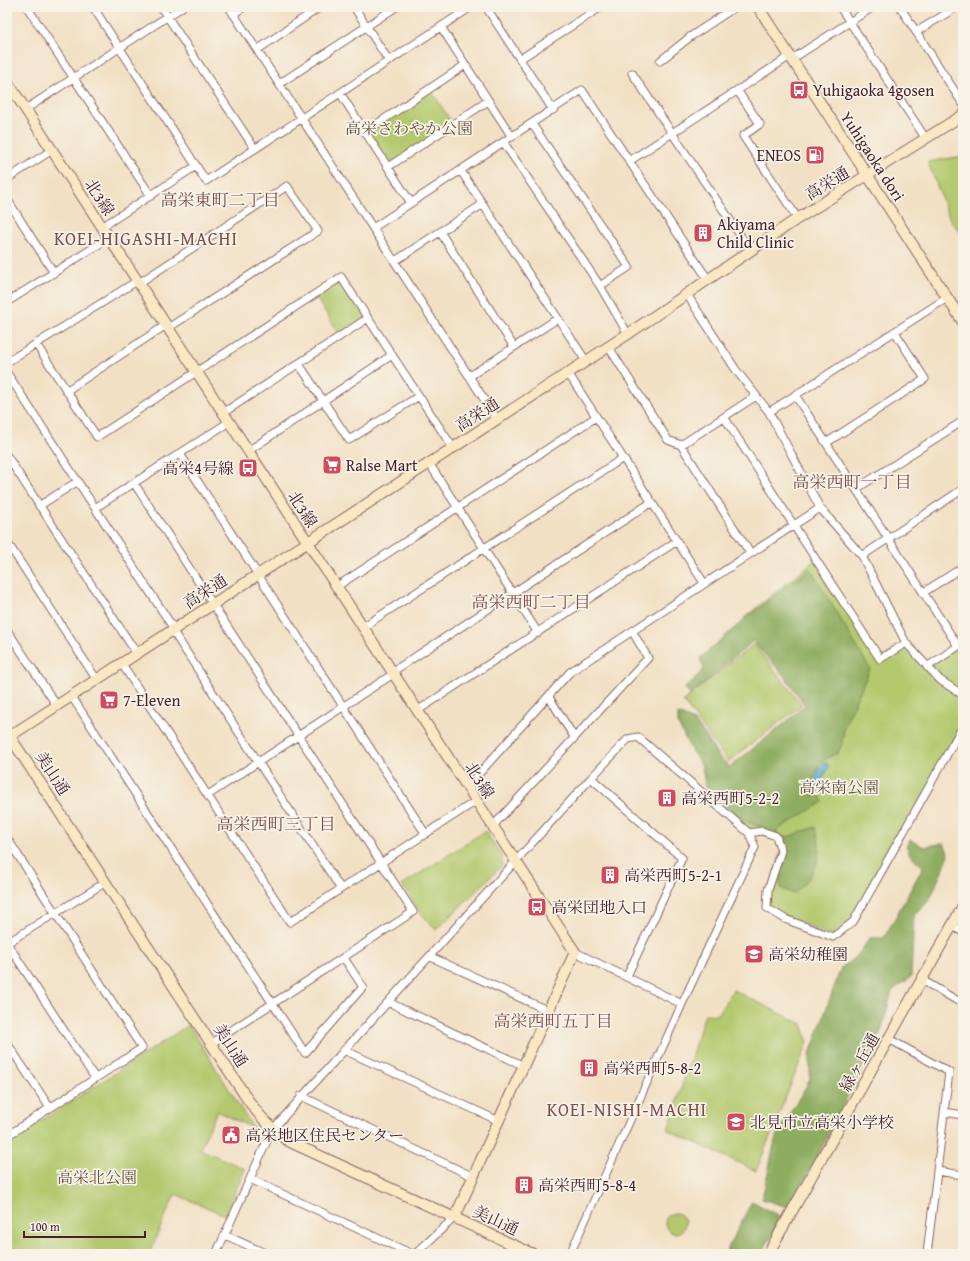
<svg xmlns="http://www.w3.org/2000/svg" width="970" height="1261" font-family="'Gentium Book Plus','Noto Serif JP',serif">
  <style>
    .green { fill: #b4c96e; stroke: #7f744c }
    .forest { fill: #8fad61; stroke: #6c6646 }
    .water { fill: #4fa9cd; stroke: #4c647c }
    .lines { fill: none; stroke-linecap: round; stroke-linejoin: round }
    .street-casing { stroke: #856361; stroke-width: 9 }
    .secondary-casing { stroke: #856361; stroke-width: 12 }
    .street { stroke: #fff; stroke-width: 7 }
    .secondary { stroke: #fae7c3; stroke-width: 10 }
    .labels { text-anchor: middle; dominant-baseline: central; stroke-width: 3.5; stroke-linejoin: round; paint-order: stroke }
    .poi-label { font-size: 16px; fill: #4a1f2b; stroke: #f7f3e8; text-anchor: start }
    .park-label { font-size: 16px; fill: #6a523f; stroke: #f7f3e8 }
    .street-label { font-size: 16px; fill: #4a1f2b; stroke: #f7f3e8 }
    .neighbourhood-label { font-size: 17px; fill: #814c4c; stroke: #f7f3e8 }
    .quarter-label { font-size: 18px; letter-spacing: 1px; fill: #814c4c; stroke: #f7f3e8 }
  </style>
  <rect width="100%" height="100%" fill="#f7f3e8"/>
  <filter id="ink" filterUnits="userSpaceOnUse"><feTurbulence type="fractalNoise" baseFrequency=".025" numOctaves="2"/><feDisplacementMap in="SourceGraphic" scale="8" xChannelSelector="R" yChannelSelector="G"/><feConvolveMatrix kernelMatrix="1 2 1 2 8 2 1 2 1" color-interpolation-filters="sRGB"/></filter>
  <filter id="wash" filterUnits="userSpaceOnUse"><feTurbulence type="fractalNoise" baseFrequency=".012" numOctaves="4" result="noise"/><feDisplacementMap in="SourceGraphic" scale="16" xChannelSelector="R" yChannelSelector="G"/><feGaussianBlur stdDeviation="0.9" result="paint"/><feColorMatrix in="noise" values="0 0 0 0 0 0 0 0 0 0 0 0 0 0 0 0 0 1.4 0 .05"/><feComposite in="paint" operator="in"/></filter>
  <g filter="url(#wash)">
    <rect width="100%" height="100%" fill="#f2e0c4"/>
    <path class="green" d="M430 89 453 124 388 167 365 132Z
      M963 156V235L950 220 928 162Z
      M341 277 368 318 341 336 314 295Z
      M816 559 880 659 906 643 927 666 963 643V726L853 922 833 937 767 908 781 851 776 836 749 833 720 800 809 705 744 618Z
      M754 644 802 705 728 762 683 701Z
      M485 831 502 856V866L436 930 419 911 402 885Z
      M733 990 802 1024 808 1042 756 1171 668 1130 705 1014 718 1015Z
      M189 1025 253 1128 217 1111 200 1149 245 1169 225 1215 175 1194 149 1254H7V1143Z
      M665 1223a10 10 0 1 1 20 0a10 10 0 1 1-20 0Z"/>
    <path class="forest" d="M810 568 870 669 844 727 842 744 838 753C815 763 817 769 809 790L813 796 820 795 823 802 776 831 778 836 787 837 815 827C825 854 816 876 793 894L781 888 779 876 786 853 780 839 762 828 745 821 716 799 705 785 702 766 691 750 678 724V714L694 721 706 736 719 757 730 767 785 723 805 705 786 678 753 641 690 695 685 688 704 669 700 658 745 619Z
      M910 840 924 847 944 843 949 855 929 901 914 915 911 977 892 991 881 1031 791 1208 762 1199 776 1136 810 1080V1054L841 968 859 954 870 938H884L923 867C914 858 902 853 910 840Z
      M752 1201 778 1215V1226L761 1254H725Z"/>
    <path class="water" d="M824 763H827L829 767 818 788 816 795H815L812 789 818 769Z"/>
  </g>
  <g filter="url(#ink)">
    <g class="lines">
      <g class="street-casing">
        <path id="street" d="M27 7 151 196
          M93 7 206 181 471 7
          M161 7 255 149
          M229 7 497 419
          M354 7 389 61
          M486 7 553 110
          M840 7 926 139
          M900 7 963 104
          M233 14 244 7
          M441 27 512 137
          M916 32 957 7
          M257 50 320 7
          M520 59 601 7
          M792 59 873 7
          M660 61 690 37 735 7
          M632 73 750 250
          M279 84 396 7
          M737 90 760 124 743 136 798 219
          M340 93 411 203
          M26 109 182 7
          M532 124 629 267 600 286
          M365 132 465 65
          M504 143 600 286 628 334
          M631 160 790 56
          M388 167 488 101
          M461 171 586 361
          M7 179 52 150
          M7 199 54 273
          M102 227 196 166
          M373 228 582 90 707 278
          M440 232 514 347
          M395 261 483 204
          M139 283 287 186 318 231 168 328
          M686 293 736 370 769 412 820 508 862 556 906 643 940 680 963 695
          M7 302 109 238
          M36 344 97 437 341 277 453 448
          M608 346 668 440 681 445 750 553
          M7 362 137 281
          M299 364 349 440 419 396
          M7 373 174 629
          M568 373 704 583
          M470 376 557 319
          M66 391 166 325
          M795 395 958 646
          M769 412 947 298
          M223 413 368 318
          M724 417 880 659 906 643
          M826 443 925 379 895 332
          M681 445 756 396
          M248 451 392 355
          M180 454 425 833
          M7 456 137 654
          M429 463 538 633
          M134 483 413 912 212 1043
          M856 489 963 421
          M39 506 78 481
          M95 508 229 422
          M7 542 97 680
          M862 556 963 489
          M336 587 596 417
          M924 592 963 567
          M363 627 623 458
          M7 630 57 706
          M172 630 341 889
          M122 664 290 922 476 801
          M927 667 963 643
          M392 672 652 502
          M72 697 305 1053 363 987 344 958
          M549 697 574 737
          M417 711 677 541
          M591 778 682 858 627 976
          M467 787 570 672 820 508
          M208 795 393 674
          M493 826 648 658 632 631
          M749 833 762 831 776 836 781 851 768 890 767 908 785 919 833 937 853 922 963 726
          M7 838 142 1048 7 1136
          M952 926 963 932
          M7 943 95 1078
          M7 943 106 882
          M575 952 682 1004
          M431 957 549 1011
          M922 980 963 1004
          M388 1002 524 1066
          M889 1039 949 1072 927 1254
          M7 1043 50 1108
          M344 1050 499 1121
          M301 1096 474 1177
          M944 1112 963 1115
          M937 1171 963 1175
          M250 1179 412 1254
          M225 1235 267 1254
          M216 1254 272 1130 591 778 628 739 638 737 749 833 755 847 682 1004 570 1254
          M415 1254 455 1217"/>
      </g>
      <g class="secondary-casing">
        <path id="secondary" d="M758 7 963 322
          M7 81 575 952 455 1217
          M7 732 246 1097C259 1116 271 1129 290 1142L533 1254
          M7 738 628 334 794 221 963 115
          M768 1254 963 906"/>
      </g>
      <use href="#street" class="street"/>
      <use href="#secondary" class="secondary"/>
    </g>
  </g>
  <defs>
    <g id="bus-square" transform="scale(1)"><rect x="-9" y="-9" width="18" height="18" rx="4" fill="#d1495b" stroke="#f7f3e8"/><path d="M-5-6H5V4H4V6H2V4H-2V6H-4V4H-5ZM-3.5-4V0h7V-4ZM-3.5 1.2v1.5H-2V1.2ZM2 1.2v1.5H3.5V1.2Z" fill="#fff"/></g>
    <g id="fuel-square" transform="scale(1)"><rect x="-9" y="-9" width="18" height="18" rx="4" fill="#d1495b" stroke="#f7f3e8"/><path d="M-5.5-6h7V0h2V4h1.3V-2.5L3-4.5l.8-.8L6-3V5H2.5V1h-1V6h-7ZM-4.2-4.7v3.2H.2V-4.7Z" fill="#fff"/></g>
    <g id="building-square" transform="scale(1)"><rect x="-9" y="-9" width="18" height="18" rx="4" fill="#d1495b" stroke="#f7f3e8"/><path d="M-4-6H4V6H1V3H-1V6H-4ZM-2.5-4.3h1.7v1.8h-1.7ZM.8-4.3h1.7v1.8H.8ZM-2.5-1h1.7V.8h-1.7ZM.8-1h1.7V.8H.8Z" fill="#fff"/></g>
    <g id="supermarket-square" transform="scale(1)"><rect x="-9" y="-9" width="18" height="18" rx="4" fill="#d1495b" stroke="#f7f3e8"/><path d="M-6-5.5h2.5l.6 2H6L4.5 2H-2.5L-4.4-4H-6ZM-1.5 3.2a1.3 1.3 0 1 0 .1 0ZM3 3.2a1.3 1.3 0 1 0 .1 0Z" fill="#fff"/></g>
    <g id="school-square" transform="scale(1)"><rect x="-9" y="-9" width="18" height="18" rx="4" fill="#d1495b" stroke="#f7f3e8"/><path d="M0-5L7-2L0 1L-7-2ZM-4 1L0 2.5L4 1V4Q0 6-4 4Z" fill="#fff"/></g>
    <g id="civic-square" transform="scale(1)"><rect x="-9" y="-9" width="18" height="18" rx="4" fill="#d1495b" stroke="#f7f3e8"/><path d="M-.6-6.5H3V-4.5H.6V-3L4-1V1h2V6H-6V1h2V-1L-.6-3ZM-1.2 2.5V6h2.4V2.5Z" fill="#fff"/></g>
  </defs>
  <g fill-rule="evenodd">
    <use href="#bus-square" x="799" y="90"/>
    <use href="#fuel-square" x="815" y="155"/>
    <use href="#building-square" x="703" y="233"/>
    <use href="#supermarket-square" x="332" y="465"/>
    <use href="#bus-square" x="248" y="468"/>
    <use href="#supermarket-square" x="109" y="700"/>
    <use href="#building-square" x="667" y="798"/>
    <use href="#building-square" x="610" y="875"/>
    <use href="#bus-square" x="537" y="907"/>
    <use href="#school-square" x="754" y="954"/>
    <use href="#building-square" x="589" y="1068"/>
    <use href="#school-square" x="736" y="1122"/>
    <use href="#civic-square" x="231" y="1135"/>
    <use href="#building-square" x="524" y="1185"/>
  </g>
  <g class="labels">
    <g class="poi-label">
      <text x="813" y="90">Yuhigaoka 4gosen</text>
      <text x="801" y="155" text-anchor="end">ENEOS</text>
      <text x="717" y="224">Akiyama<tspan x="717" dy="18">Child Clinic</tspan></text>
      <text x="346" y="465">Ralse Mart</text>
      <text x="234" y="468" text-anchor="end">高栄4号線</text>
      <text x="123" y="700">7-Eleven</text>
      <text x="681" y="798">高栄西町5-2-2</text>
      <text x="624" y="875">高栄西町5-2-1</text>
      <text x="551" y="907">高栄団地入口</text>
      <text x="768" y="954">高栄幼稚園</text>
      <text x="603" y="1068">高栄西町5-8-2</text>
      <text x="750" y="1122">北見市立高栄小学校</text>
      <text x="245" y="1135">高栄地区住民センター</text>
      <text x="538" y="1185">高栄西町5-8-4</text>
    </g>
    <g class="park-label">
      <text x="409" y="128">高栄さわやか公園</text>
      <text x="839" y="787">高栄南公園</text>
      <text x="97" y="1177">高栄北公園</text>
    </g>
    <g class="street-label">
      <text transform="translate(873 156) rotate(57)">Yuhigaoka dori</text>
      <text transform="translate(827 183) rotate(-32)">高栄通</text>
      <text transform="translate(100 197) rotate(57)">北3線</text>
      <text transform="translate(477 414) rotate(-33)">高栄通</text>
      <text transform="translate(303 509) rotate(57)">北3線</text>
      <text transform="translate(205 591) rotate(-33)">高栄通</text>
      <text transform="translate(53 773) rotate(57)">美山通</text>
      <text transform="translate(480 780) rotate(57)">北3線</text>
      <text transform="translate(231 1045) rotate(57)">美山通</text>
      <text transform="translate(859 1062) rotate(-61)">緑ヶ丘通</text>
      <text transform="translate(496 1220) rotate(25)">美山通</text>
    </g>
    <g class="neighbourhood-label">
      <text x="220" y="199">高栄東町二丁目</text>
      <text x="852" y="481">高栄西町一丁目</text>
      <text x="531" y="601">高栄西町二丁目</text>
      <text x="276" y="823">高栄西町三丁目</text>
      <text x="553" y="1020">高栄西町五丁目</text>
    </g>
    <g class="quarter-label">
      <text x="146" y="238">KOEI-HIGASHI-MACHI</text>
      <text x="627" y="1109">KOEI-NISHI-MACHI</text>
    </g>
  </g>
  <rect width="970" height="1261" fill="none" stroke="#f7f3e8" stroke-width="24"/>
  <path d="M24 1231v6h121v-6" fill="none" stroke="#4a1f2b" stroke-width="2"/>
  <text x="30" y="1231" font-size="12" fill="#4a1f2b" stroke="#f7f3e8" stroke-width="3" paint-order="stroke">100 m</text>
</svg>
